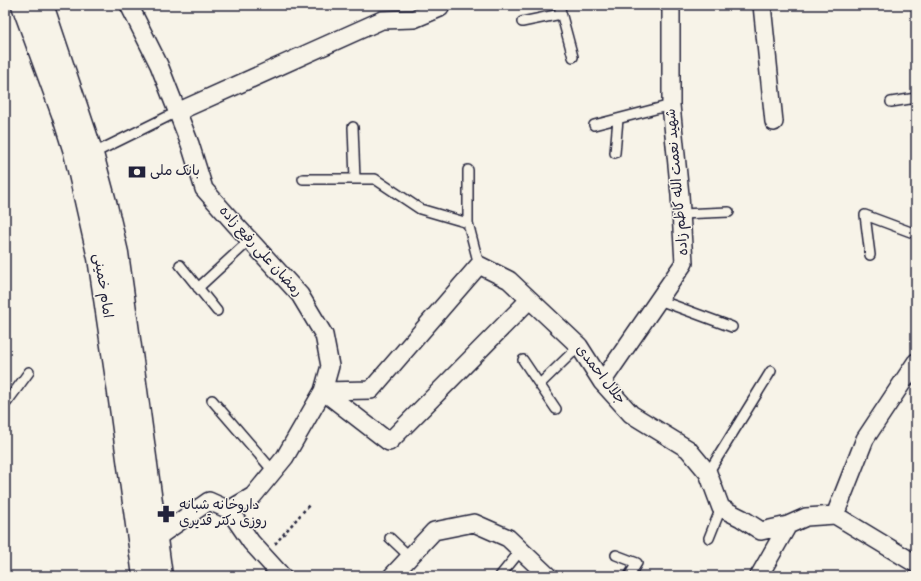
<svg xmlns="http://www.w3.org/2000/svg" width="921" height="581" font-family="Dekko,'Playpen Sans Arabic',sans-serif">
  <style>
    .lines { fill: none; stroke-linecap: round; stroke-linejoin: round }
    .service-casing { stroke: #22223b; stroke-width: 12 }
    .minor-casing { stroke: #22223b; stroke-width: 20 }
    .secondary-casing { stroke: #22223b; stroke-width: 25 }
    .path { stroke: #22223b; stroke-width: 2.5; stroke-dasharray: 3 3; stroke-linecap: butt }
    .service { stroke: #f7f3e8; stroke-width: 9 }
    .minor { stroke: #f7f3e8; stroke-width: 17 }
    .secondary { stroke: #f7f3e8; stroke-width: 22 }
    .labels { text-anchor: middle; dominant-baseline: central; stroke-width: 3; stroke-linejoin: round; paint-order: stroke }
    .poi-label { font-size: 14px; fill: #22223b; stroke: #f7f3e8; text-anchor: start }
    .street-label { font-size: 14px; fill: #22223b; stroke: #f7f3e8 }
  </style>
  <rect width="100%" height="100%" fill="#f7f3e8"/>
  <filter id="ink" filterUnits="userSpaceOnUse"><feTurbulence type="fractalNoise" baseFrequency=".025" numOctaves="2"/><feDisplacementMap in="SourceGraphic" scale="8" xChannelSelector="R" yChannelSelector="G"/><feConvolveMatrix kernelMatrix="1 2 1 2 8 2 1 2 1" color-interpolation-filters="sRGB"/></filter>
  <g filter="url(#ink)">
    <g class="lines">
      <g class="service-casing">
        <path id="service" d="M559 5 573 57
          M522 22 561 14
          M891 102 916 98
          M594 125 671 105
          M353 127 355 179
          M615 153 618 119
          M92 154 177 112
          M468 170V223L479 265
          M303 179H375L420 209 468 223
          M681 214 729 212
          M870 255 865 215 916 234
          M180 265 217 311
          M198 288 250 240
          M659 300 732 327
          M523 360 556 409
          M540 384 579 346
          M212 400 274 472
          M5 401 7 402 29 372
          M708 473 771 371
          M390 538 410 557
          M709 538 721 508
          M616 555 637 563 629 576
          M500 576 521 550"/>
      </g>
      <g class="minor-casing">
        <path id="minor" d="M129 5 159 65 190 144 204 189 234 223 300 295 324 335 330 366 323 391 285 457 253 496 229 510 209 501 156 538
          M762 5 774 122
          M177 112 382 20 414 19 440 8
          M602 382 684 263 680 195 671 105V9L669 5
          M323 391 371 390 479 265 509 280 579 346 602 382 631 414 688 449 708 473 721 508 741 518 761 531 788 525 806 517 835 515 916 564
          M323 391 389 442 529 300
          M229 510 251 542 282 576
          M835 515 865 439 916 362
          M392 576 434 531 474 523 508 538 548 576
          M759 576 788 525"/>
      </g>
      <g class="secondary-casing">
        <path id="secondary" d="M23 5 63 114 75 152 99 258 119 393 144 576
          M42 5 92 154 106 206 117 253 135 383 161 576"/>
      </g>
      <path class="path" d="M275 544 309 505"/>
      <use href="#service" class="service"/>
      <use href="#minor" class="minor"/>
      <use href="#secondary" class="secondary"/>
    </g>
  </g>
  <defs>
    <g id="bank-bare" transform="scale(1.38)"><path d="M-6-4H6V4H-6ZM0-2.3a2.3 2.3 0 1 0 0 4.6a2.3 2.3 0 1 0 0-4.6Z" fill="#22223b" stroke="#f7f3e8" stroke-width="2.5" paint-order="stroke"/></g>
    <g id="pharmacy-bare" transform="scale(1.38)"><path d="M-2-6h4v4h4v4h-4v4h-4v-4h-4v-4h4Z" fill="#22223b" stroke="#f7f3e8" stroke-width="2.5" paint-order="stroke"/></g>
  </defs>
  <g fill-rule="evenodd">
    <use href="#bank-bare" x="137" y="172"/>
    <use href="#pharmacy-bare" x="166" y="514"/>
  </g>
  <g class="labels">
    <g class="poi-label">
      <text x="150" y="172">بانک ملی</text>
      <text x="179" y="506">داروخانه شبانه<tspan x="179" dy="16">روزی دکتر قدیری</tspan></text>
    </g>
    <g class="street-label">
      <text transform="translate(678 182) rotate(-95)">شهید نعمت الله کاظم زاده</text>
      <text transform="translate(260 252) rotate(48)">رمضان علی رفیع زاده</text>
      <text transform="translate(102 286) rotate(81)">امام خمینی</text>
      <text transform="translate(600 375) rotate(52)">جلال احمدی</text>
    </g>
  </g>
  <rect width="921" height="581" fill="none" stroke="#f7f3e8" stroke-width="20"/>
  <rect x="10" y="10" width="901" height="561" fill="none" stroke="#22223b" stroke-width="1.5" filter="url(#ink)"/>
</svg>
